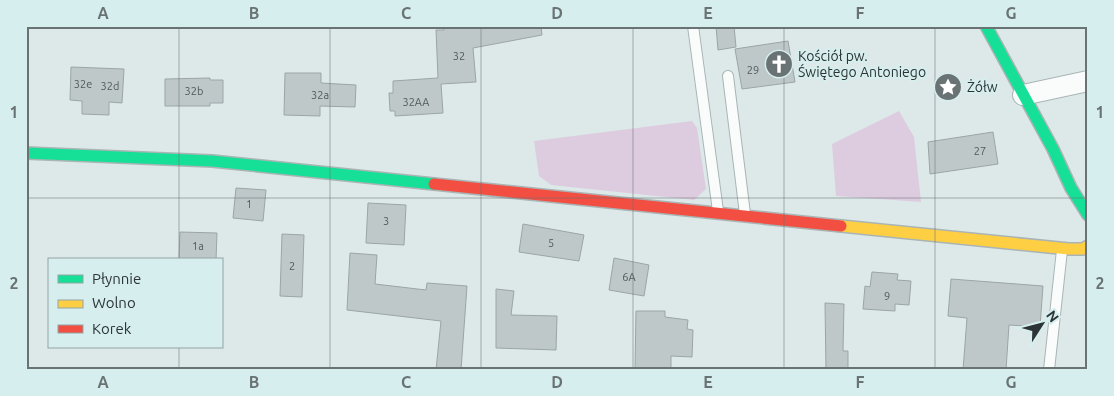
<svg xmlns="http://www.w3.org/2000/svg" width="1114" height="396" font-family="Ubuntu,sans-serif">
  <style>
    .green { fill: #ddccdf }
    .building { fill: #bec8c9; stroke: #9ca5a6 }
    .lines { fill: none; stroke-linecap: round; stroke-linejoin: round }
    .lane-casing { stroke: #aab4b4; stroke-width: 12 }
    .street-casing { stroke: #aab4b4; stroke-width: 22 }
    .fast-casing { stroke: #aab4b4; stroke-width: 14 }
    .slow-casing { stroke: #aab4b4; stroke-width: 14 }
    .jam-casing { stroke: #aab4b4; stroke-width: 14 }
    .lane { stroke: #fafcfc; stroke-width: 10 }
    .street { stroke: #fafcfc; stroke-width: 20 }
    .fast { stroke: #16e098; stroke-width: 11 }
    .slow { stroke: #ffcf43; stroke-width: 11 }
    .jam { stroke: #f24e42; stroke-width: 11 }
    .grid { fill: none; stroke: #6a7374; stroke-width: 1; stroke-opacity: 0.55 }
    .labels { text-anchor: middle; dominant-baseline: central; stroke-width: 4; stroke-linejoin: round; paint-order: stroke }
    .number-label { font-size: 11px; fill: #50595a }
    .poi-label { font-size: 14px; fill: #2c3435; stroke: #d7eeef; text-anchor: start }
    .neatline { fill: none; stroke: #6a7374; stroke-width: 2 }
    .grid-label { font-size: 16px; text-anchor: middle; font-weight: bold; fill: #6a7374 }
  </style>
  <rect width="100%" height="100%" fill="#dde9e9"/>
  <path class="green" d="M899 111 914 137 921 202 836 196 832 144Z
    M692 121 697 128 706 189 694 200 551 185 539 176 534 141Z"/>
  <path class="building" d="M443 26H541L542 35 473 48 476 82 441 84 443 113 395 116V111H390L389 93H393V81L438 78 436 30H444Z
    M716 26H734L736 47 718 50Z
    M788 41 795 82 742 89 735 49Z
    M71 67 124 69 122 103 109 102V115L82 114V101L70 100Z
    M285 73H321V83L356 85 355 107 320 106V116L284 115Z
    M210 78V80H223V103H210V106H165V79Z
    M993 132 998 164 930 174 928 142Z
    M236 188 266 190 263 221 233 218Z
    M368 203 406 205 404 245 366 243Z
    M523 224 584 235 579 261 519 252Z
    M180 232 217 233 216 260H179Z
    M282 234 304 235 302 297 280 296Z
    M350 253 377 255 375 284 426 290 427 283 467 286 461 370H436L441 321 347 310Z
    M614 258 649 265 644 296 609 290Z
    M872 272 898 274 897 280 911 281 909 305 895 304V311L863 309 865 286 870 287Z
    M951 279 1043 286 1040 327 1009 325 1006 370H963L967 318 948 316Z
    M496 289 514 291 511 315 557 316 556 350 496 348Z
    M825 303 844 304 843 351H848V370H826Z
    M636 311H665V317L688 320 687 329 693 330 692 357 671 356V369H635Z"/>
  <g class="lines">
    <g class="lane-casing">
      <path id="lane" d="M693 26 718 211
        M728 76 745 214
        M1049 370 1062 250"/>
    </g>
    <g class="street-casing">
      <path id="street" d="M1023 95 1088 81"/>
    </g>
    <g class="fast-casing">
      <path id="fast" d="M986 26 1053 149 1071 188 1088 215
        M26 153 212 161 434 184"/>
    </g>
    <g class="slow-casing">
      <path id="slow" d="M841 226 1069 249H1083L1088 246"/>
    </g>
    <g class="jam-casing">
      <path id="jam" d="M434 184 841 226"/>
    </g>
    <use href="#lane" class="lane"/>
    <use href="#street" class="street"/>
    <use href="#fast" class="fast"/>
    <use href="#slow" class="slow"/>
    <use href="#jam" class="jam"/>
  </g>
  <path class="grid" d="M179 26V260M330 26V370M481 26V370M633 26V370M784 26V370M935 26V370M26 198H1088M179 347V370"/>
  <defs>
    <g id="church-disc" transform="scale(1.4375)"><circle r="9.5" fill="#6a7374" stroke="#d7eeef"/><path d="M-1.2-6h2.4v3.5h3.3v2.4h-3.3V6h-2.4V-.1h-3.3v-2.4h3.3Z" fill="#fff"/></g>
    <g id="sight-disc" transform="scale(1.4375)"><circle r="9.5" fill="#6a7374" stroke="#d7eeef"/><path d="M0-6L1.8-2.2L6-1.7L2.9 1.2L3.7 5.4L0 3.3L-3.7 5.4L-2.9 1.2L-6-1.7L-1.8-2.2Z" fill="#fff"/></g>
  </defs>
  <g fill-rule="evenodd">
    <use href="#church-disc" x="779" y="64"/>
    <use href="#sight-disc" x="948" y="87"/>
  </g>
  <g class="labels">
    <g class="number-label">
      <text x="459" y="56">32</text>
      <text x="753" y="70">29</text>
      <text x="83" y="84">32e</text>
      <text x="110" y="86">32d</text>
      <text x="194" y="91">32b</text>
      <text x="320" y="95">32a</text>
      <text x="416" y="102">32AA</text>
      <text x="980" y="151">27</text>
      <text x="249" y="204">1</text>
      <text x="386" y="221">3</text>
      <text x="551" y="243">5</text>
      <text x="198" y="246">1a</text>
      <text x="292" y="266">2</text>
      <text x="629" y="277">6A</text>
      <text x="887" y="296">9</text>
    </g>
    <g class="poi-label">
      <text x="798" y="56">Kościół pw.<tspan x="798" dy="16">Świętego Antoniego</tspan></text>
      <text x="967" y="87">Żółw</text>
    </g>
  </g>
  <rect width="1114" height="396" fill="none" stroke="#d7eeef" stroke-width="55"/>
  <rect x="48" y="258" width="175" height="90" fill="#d7eeef" stroke="#93a4a5"/>
  <rect x="58" y="275" width="25" height="8" fill="#16e098" stroke="#93a4a5"/>
  <text x="92" y="284" font-size="15" fill="#2c3435">Płynnie</text>
  <rect x="58" y="300" width="25" height="8" fill="#ffcf43" stroke="#93a4a5"/>
  <text x="92" y="308" font-size="15" fill="#2c3435">Wolno</text>
  <rect x="58" y="325" width="25" height="8" fill="#f24e42" stroke="#93a4a5"/>
  <text x="92" y="334" font-size="15" fill="#2c3435">Korek</text>
  <g transform="translate(1042 324) rotate(54)" stroke="#d7eeef" stroke-width="4" paint-order="stroke">
  <path d="M0-4L9 19L0 12L-9 19Z" fill="#2c3435"/>
  <text y="-8" font-size="14" font-weight="bold" text-anchor="middle" fill="#2c3435">N</text>
  </g>
  <rect x="28" y="28" width="1058" height="340" class="neatline"/>
  <g class="grid-label">
    <text x="103" y="19">A</text>
    <text x="254" y="19">B</text>
    <text x="406" y="19">C</text>
    <text x="557" y="19">D</text>
    <text x="708" y="19">E</text>
    <text x="860" y="19">F</text>
    <text x="1011" y="19">G</text>
    <text x="14" y="118">1</text>
    <text x="1100" y="118">1</text>
    <text x="14" y="289">2</text>
    <text x="1100" y="289">2</text>
    <text x="103" y="388">A</text>
    <text x="254" y="388">B</text>
    <text x="406" y="388">C</text>
    <text x="557" y="388">D</text>
    <text x="708" y="388">E</text>
    <text x="860" y="388">F</text>
    <text x="1011" y="388">G</text>
  </g>
</svg>
